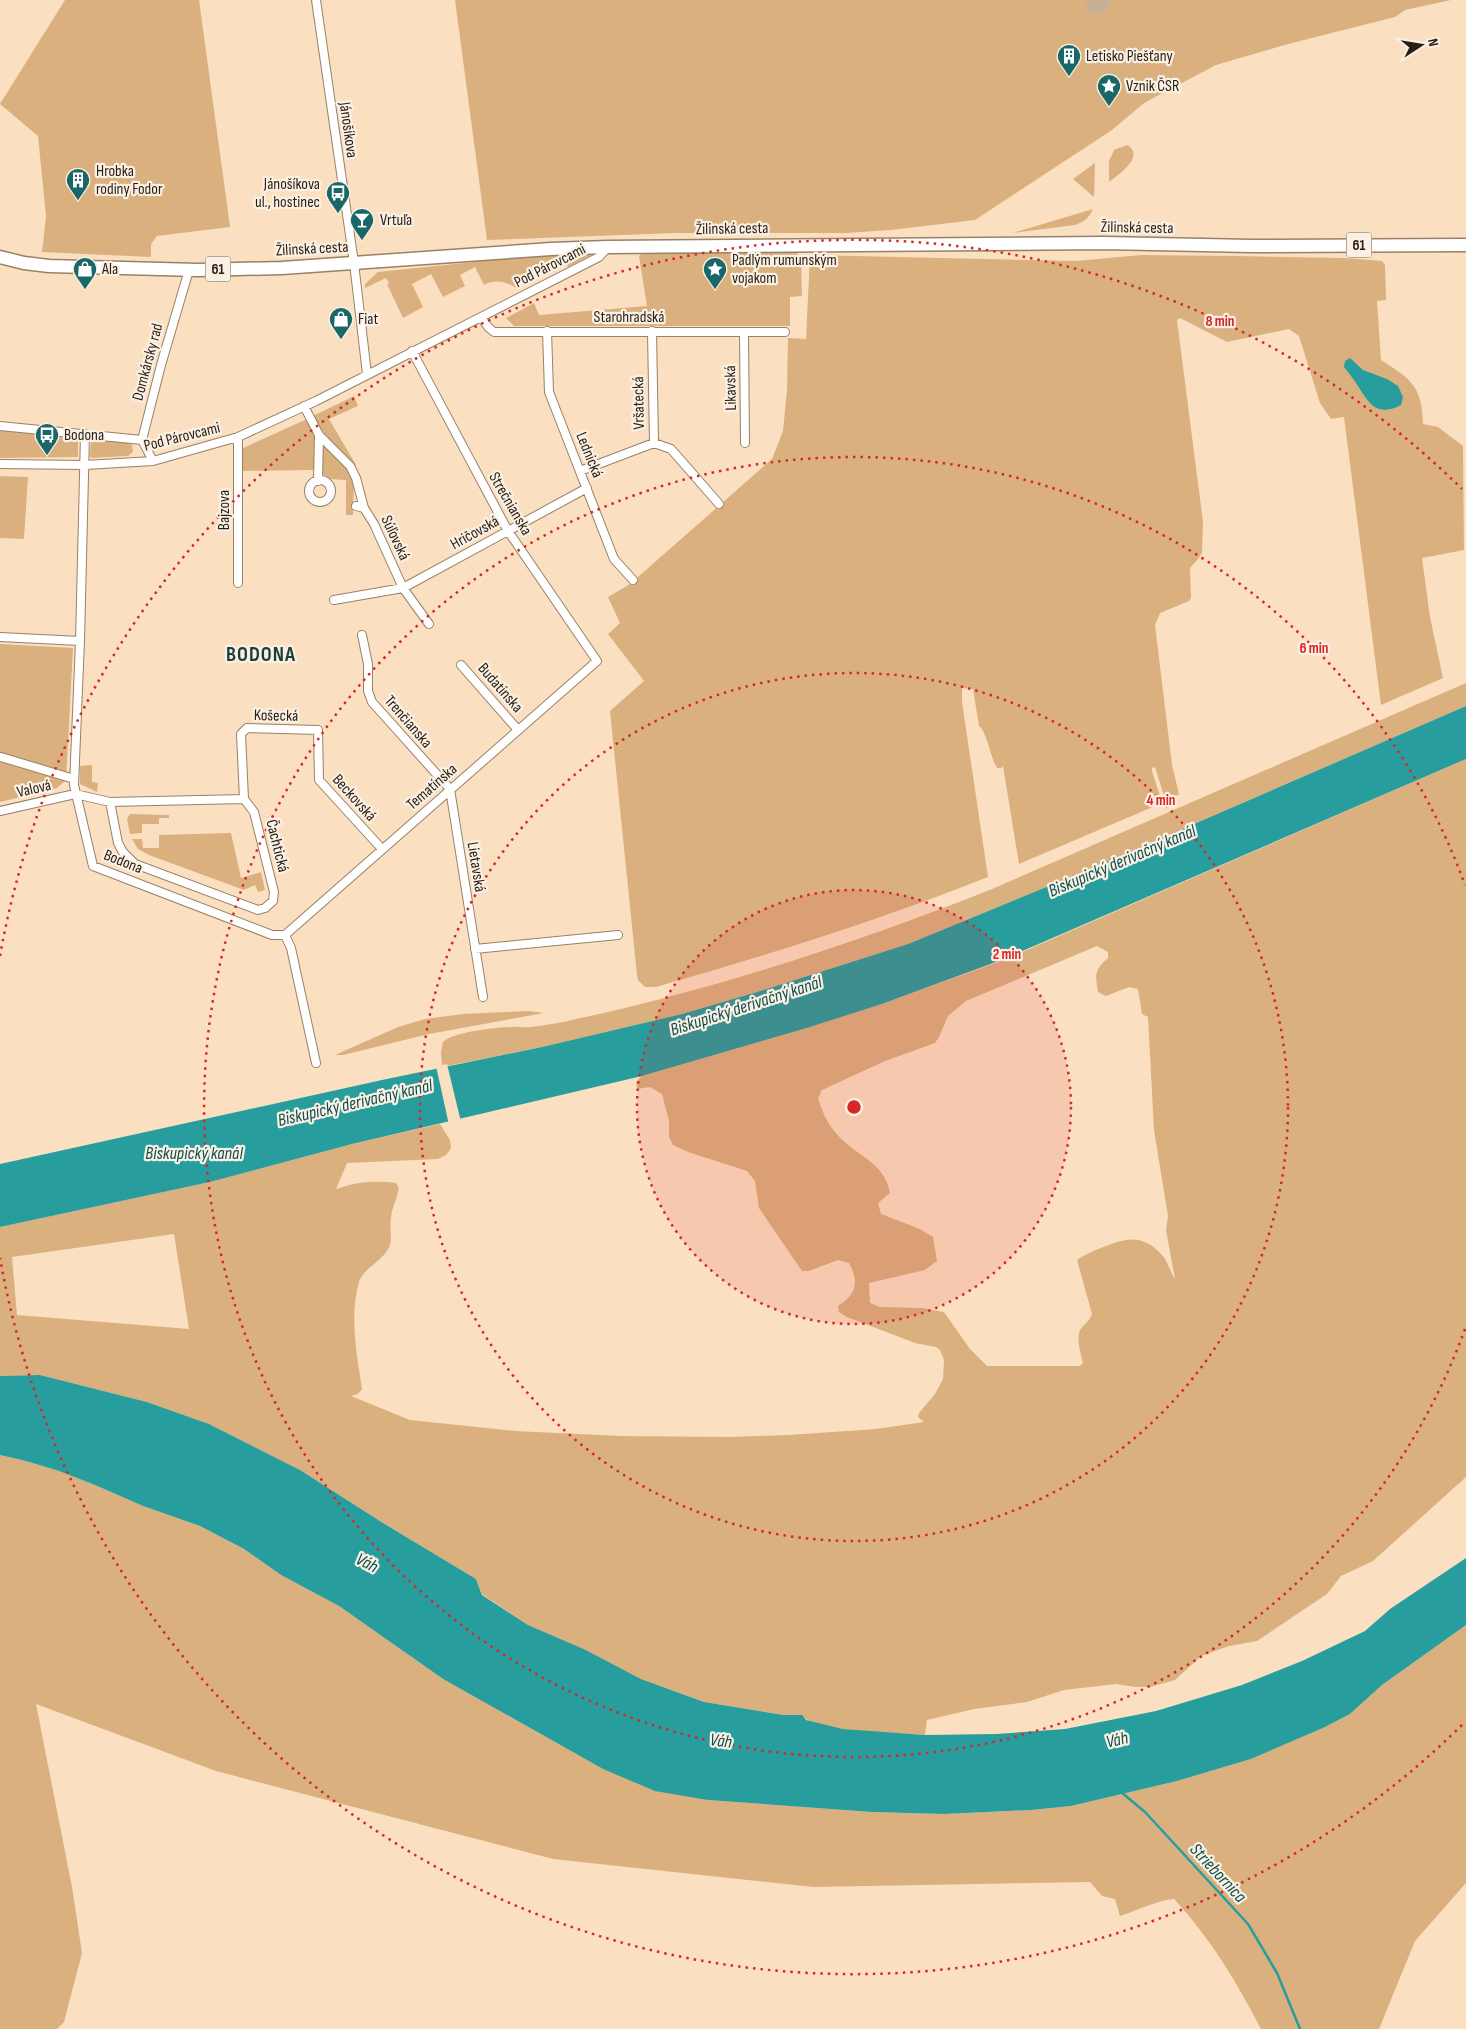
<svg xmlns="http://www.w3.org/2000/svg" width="1466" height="2029" font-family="'Sofia Sans Condensed',sans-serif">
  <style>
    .green { fill: #dbb07f; fill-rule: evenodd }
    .water { fill: #279d9e }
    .pier { fill: #fbdfc1 }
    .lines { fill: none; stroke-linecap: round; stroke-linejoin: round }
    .stream { stroke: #279d9e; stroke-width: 2.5 }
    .taxiway { stroke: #c8b097; stroke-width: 25 }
    .minor-casing { stroke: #998165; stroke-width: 10 }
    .primary-casing { stroke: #998165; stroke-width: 15 }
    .minor { stroke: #fff; stroke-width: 8 }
    .primary { stroke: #fff; stroke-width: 12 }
    .ring { fill: none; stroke: #d62828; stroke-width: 2.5; stroke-dasharray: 2.5 5 }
    .labels { text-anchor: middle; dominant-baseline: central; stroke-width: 4.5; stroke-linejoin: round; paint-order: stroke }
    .shield { fill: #fbf0e4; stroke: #675d52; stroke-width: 1 }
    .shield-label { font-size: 15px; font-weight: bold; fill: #281e13 }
    .poi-label { font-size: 16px; fill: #281e13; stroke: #fbf0e4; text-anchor: start }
    .street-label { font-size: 16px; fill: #281e13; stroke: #fbf0e4 }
    .water-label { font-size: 18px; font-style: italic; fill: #0d4f50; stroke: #fbf0e4 }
    .district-label { font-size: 21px; font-weight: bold; letter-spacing: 1px; fill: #1a3d3d; stroke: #fbf0e4 }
    .centre { fill: #d62828; stroke: #fbf0e4; stroke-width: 2.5 }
    .ring-label { font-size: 15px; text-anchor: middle; font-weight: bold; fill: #d62828; stroke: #fbf0e4; stroke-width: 4.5; stroke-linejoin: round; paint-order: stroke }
  </style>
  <rect width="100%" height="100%" fill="#fbdfc1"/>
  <path class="green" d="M65 0H199L230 227 157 236 151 244V257L42 252 46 216 38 136 0 104Z
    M455 0H1451L1405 10 1395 17 1288 44 1216 65 1144 103 1112 130 975 220 891 230 846 233H676L487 240Z
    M1127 145C1146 156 1118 175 1109 182V161L1114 150Z
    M1095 163 1094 197 1073 179Z
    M1093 209C1089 218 1084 222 1075 225L1013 233Z
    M562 253H595L568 267 562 257 517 280 519 286 516 288C506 281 495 279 484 285L475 267 460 275 465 286 443 297 431 274 412 284 423 307 403 318 387 284 389 283 386 278 365 288V284L378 272Z
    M643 253H797L801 258 802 296 790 297V326H514L506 318 534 303 539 315 647 306 639 256Z
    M812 255 1076 261 1141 255 1235 256 1344 258 1382 261 1385 265 1386 300 1377 301 1381 360C1411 379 1422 386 1423 424L1438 427 1463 446 1464 550 1422 558 1430 617 1443 678 1381 705 1344 417 1331 419 1320 403 1299 336 1289 329 1227 342 1180 318 1177 320 1203 522 1202 553 1198 559 1190 568 1191 598 1189 601 1160 613 1155 625 1172 765 1179 794 1171 799 1164 796 1155 767 1152 768V771L1160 796 1155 806 1019 864 1003 766 1001 768H997C990 756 987 732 979 726L973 689 962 688V702L988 877C880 920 768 955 656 987H645L638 980 637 975 610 711 644 681 608 634 620 623 608 597 630 584 772 459 783 431 787 390 788 338 806 339 810 256Z
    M354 396 358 406 329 419 356 465 353 466 320 428 313 416Z
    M307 419 315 437 314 470 242 471 243 448Z
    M0 430 75 437 78 438V457L0 458Z
    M91 439 128 442 132 445 133 452 128 456 91 458 90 455Z
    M322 439 349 467 354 481 353 515H346V480L329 479 321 472Z
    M0 476 28 477 24 539 0 538Z
    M0 644 73 648 66 780 57 788 0 802Z
    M1466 683V706L1088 870 908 944 757 992 682 1014 542 1047 442 1067 441 1052 443 1042C453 1032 497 1027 512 1027 518 1026 525 1028 531 1027 546 1025 561 1023 576 1019 718 988 857 943 992 889Z
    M1466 759V1477L1373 1561 1341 1576 1327 1594 1257 1641 1229 1646 1201 1656 1175 1680 1150 1687H1135L1116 1684 1064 1690 1027 1702 974 1709 927 1720 925 1735C901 1733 814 1732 801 1715H784L704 1702 641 1679 586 1650 528 1625 482 1594 476 1579 383 1523 300 1470 209 1424 147 1402 40 1375 0 1376V1227L210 1182 352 1144 440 1124 450 1140 451 1148 446 1155 438 1159 347 1163 336 1189C355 1182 376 1180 396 1183L399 1188C397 1198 392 1208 391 1217 389 1229 394 1241 387 1251 379 1263 363 1269 359 1282 349 1317 357 1354 362 1389L358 1394 351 1396 410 1420 515 1431 620 1436 730 1437 789 1435 876 1429 924 1422 918 1417 919 1413 935 1394 943 1379 944 1360 940 1350 936 1347 915 1343 847 1317 839 1312 838 1306C857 1294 859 1282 849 1263L838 1260 809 1271H802L759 1208 755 1181 747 1171 688 1152 673 1145 669 1137V1121L662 1094 650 1087 637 1089 636 1082 642 1076 807 1028 882 1004 1004 960ZM1097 946 1108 952V958C1094 970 1095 975 1098 992L1106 996 1129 987 1138 989 1142 1014 1148 1017 1154 1130 1168 1216 1166 1230 1175 1279C1170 1272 1168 1261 1162 1255 1142 1233 1125 1238 1101 1248 1093 1251 1085 1254 1077 1260L1092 1314C1089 1322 1084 1324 1080 1330 1076 1339 1081 1354 1083 1363L1080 1366H987L970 1349 944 1312 922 1308 880 1307 870 1303 869 1283 925 1270 937 1261 933 1237 920 1229 881 1214 878 1203 890 1193C885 1161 853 1155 836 1133 827 1123 822 1111 818 1098L822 1090 885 1061 935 1043 939 1037 948 1016 966 1001ZM174 1234 189 1329 17 1315 12 1257Z
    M92 765V782L98 783 97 792 80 784V766Z
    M130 814 169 815V818H159V824H142V833L130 834 127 819Z
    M231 833 241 878 261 872 265 890 258 892 255 885 244 890 149 855 138 849 132 839H142L143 848H159V835Z
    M529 1011 544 1013 429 1034 343 1055H335L398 1027 425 1019 463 1014Z
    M0 1455 26 1461 59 1471 95 1485 143 1506 200 1526 244 1549 281 1575 339 1606 443 1679 603 1769 708 1800 872 1812 944 1814 1031 1810 1071 1806 1177 1781 1251 1759 1323 1728 1350 1714 1382 1685 1466 1625V1883L1415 1941 1379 2029H1261C1236 1981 1211 1939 1174 1899 1154 1901 1139 1910 1120 1916L1115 1899 1102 1896 1090 1882 813 1887 553 1859 216 1771 36 1704 72 1887 82 1953 64 2022 57 2029H0Z"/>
  <path class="water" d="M1350 358 1363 370 1387 379 1398 386 1403 397 1401 405C1377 417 1370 405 1358 386 1354 380 1349 373 1344 367L1345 361Z
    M1466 706V759L1004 959 882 1004 807 1028 642 1076 352 1144 210 1182 0 1227V1164L382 1080 542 1047 682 1014 757 992 908 944 1088 870Z
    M40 1375 147 1402 209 1424 300 1470 383 1523 476 1579 482 1595 528 1625 586 1650 641 1679 704 1702 784 1715H802L806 1720 843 1729 925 1735 997 1734 1065 1729 1156 1711 1242 1685 1302 1661 1365 1631 1390 1609 1466 1558V1625L1382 1685 1350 1714 1323 1728 1251 1759 1177 1781 1071 1806 1031 1810 944 1814 872 1812 708 1800 655 1791 603 1769 443 1679 339 1606 281 1575 244 1549 200 1526 143 1506 95 1485 59 1471 26 1461 0 1455V1376Z"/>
  <path class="pier" d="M447 1064 461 1122 449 1125 436 1066Z"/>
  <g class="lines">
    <path class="stream" d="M1121 1792 1145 1812 1248 1924 1277 1973 1300 2029"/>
    <path class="taxiway" d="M1098 0V2"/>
    <g class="minor-casing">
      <path id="minor" d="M316 0 354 263 367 374
        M481 317 488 327 494 332H785
        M547 331 549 392 614 559 633 580
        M652 331 654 443 671 449 719 504
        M744 332 745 443
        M304 406 319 435 350 466 356 478 364 508
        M0 426 142 440
        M85 434 80 641 74 785 93 866 272 935H285L291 948 316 1063
        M238 437V583
        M153 461 142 440 161 365 189 270
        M0 464 85 465 153 461 238 437 316 401 599 257 608 247
        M580 471 654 443
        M309 491a11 11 0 1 1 22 0a11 11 0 1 1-22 0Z
        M318 481 319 435
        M356 506 364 508 374 524 403 588 429 624
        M334 600 403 588 587 488
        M362 635 368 664V691L372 702 450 789 483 997
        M0 637 80 641
        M461 665 518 730
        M1 757 74 779
        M244 799 241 734 247 728 318 730 319 780 382 849
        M110 802 118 843 123 852 135 864 258 910 265 908 273 901 274 892 254 812 244 799
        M0 811 75 794 110 802 244 799
        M285 935 597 661 508 531 412 351
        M475 949 618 935"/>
    </g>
    <g class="primary-casing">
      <path id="primary" d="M0 257 24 263 49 266 198 270 282 268 551 249 608 247 1104 243 1252 246 1466 245"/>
    </g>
    <use href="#minor" class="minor"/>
    <use href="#primary" class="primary"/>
  </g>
  <circle cx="854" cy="1107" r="217" fill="#d62828" fill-opacity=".12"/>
  <g class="ring">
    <circle cx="854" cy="1107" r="217"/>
    <circle cx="854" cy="1107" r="434"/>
    <path d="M1465 1329A650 650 0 1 1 1465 885"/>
    <path d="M1462 1725A867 867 0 0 1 0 1258M0 956A867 867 0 0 1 1462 489"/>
  </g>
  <defs>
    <g id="building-pin" transform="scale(1.25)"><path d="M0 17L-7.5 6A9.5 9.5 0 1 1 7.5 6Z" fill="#196768" stroke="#fbf0e4"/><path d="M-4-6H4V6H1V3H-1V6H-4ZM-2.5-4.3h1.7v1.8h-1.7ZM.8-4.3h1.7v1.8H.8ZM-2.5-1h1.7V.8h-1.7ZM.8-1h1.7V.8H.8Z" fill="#fff"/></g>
    <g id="sight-pin" transform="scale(1.25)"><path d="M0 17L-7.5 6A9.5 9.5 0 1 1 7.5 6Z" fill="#196768" stroke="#fbf0e4"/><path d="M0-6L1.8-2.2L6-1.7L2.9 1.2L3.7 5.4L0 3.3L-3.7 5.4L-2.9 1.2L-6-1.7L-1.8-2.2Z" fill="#fff"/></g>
    <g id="bus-pin" transform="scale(1.25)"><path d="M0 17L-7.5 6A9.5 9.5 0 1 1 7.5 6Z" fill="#196768" stroke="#fbf0e4"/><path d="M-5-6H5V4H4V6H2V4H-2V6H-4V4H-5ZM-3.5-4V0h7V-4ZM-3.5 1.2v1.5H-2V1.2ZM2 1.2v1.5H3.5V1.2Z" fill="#fff"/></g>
    <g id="bar-pin" transform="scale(1.25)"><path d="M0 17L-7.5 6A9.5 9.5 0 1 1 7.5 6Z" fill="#196768" stroke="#fbf0e4"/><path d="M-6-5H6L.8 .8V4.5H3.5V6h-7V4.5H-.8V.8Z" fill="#fff"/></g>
    <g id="shop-pin" transform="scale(1.25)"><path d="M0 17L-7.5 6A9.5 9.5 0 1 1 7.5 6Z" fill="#196768" stroke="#fbf0e4"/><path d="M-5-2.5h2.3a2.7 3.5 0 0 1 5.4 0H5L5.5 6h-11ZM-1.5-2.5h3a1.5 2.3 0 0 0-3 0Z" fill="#fff"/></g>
  </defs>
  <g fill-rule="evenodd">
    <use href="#building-pin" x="1069" y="56"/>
    <use href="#sight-pin" x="1109" y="86"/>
    <use href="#building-pin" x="78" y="180"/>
    <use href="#bus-pin" x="338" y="193"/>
    <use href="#bar-pin" x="362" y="220"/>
    <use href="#shop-pin" x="85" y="269"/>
    <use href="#sight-pin" x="715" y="269"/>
    <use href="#shop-pin" x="341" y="319"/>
    <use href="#bus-pin" x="47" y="435"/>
  </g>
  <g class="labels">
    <g class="shield">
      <rect x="1346.5" y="232.5" width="25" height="25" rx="4"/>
      <rect x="205.5" y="256.5" width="25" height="25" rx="4"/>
    </g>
    <g class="shield-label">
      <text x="1359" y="245">61</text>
      <text x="218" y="269">61</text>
    </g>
    <g class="poi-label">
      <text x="1086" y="56">Letisko Piešťany</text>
      <text x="1126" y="86">Vznik ČSR</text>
      <text x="96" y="171">Hrobka<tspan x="96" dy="18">rodiny Fodor</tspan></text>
      <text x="320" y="184" text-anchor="end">Jánošíkova<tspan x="320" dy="18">ul., hostinec</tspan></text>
      <text x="380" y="220">Vrtuľa</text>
      <text x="732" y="260">Padlým rumunským<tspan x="732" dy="18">vojakom</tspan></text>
      <text x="102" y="269">Ala</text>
      <text x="358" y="319">Fiat</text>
      <text x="64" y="435">Bodona</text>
    </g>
    <g class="street-label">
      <text transform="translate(348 130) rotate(82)">Jánošíkova</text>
      <text transform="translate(1137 228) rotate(1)">Žilinská cesta</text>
      <text transform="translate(732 229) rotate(-1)">Žilinská cesta</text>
      <text transform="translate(312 249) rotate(-3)">Žilinská cesta</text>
      <text transform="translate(550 266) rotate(-27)">Pod Párovcami</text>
      <text x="629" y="317">Starohradská</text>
      <text transform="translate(148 362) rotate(-75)">Domkársky rad</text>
      <text transform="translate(731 388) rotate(-91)">Likavská</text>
      <text transform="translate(639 403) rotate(-91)">Vršatecká</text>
      <text transform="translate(182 437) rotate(-14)">Pod Párovcami</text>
      <text transform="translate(589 455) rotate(68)">Lednická</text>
      <text transform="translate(510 504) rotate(60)">Strečnianska</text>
      <text transform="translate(224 510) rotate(-90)">Bajzova</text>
      <text transform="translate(475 533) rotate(-29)">Hričovská</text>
      <text transform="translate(395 538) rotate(65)">Súľovská</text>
      <text transform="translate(500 688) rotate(49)">Budatínska</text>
      <text transform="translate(276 716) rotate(1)">Košecká</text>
      <text transform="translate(408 722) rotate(49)">Trenčianska</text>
      <text transform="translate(432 787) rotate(-41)">Tematínska</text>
      <text transform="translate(34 789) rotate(-13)">Valová</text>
      <text transform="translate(354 798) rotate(48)">Beckovská</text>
      <text transform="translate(277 846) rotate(76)">Čachtická</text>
      <text transform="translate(123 862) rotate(22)">Bodona</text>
      <text transform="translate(476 867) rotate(81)">Lietavská</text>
    </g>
    <g class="water-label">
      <text transform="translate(1122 861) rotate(-23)">Biskupický derivačný kanál</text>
      <text transform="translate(746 1006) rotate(-18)">Biskupický derivačný kanál</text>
      <text transform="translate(355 1103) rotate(-13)">Biskupický derivačný kanál</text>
      <text x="194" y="1153">Biskupický kanál</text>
      <text transform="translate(367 1563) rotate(28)">Váh</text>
      <text transform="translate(1117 1740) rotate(-13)">Váh</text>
      <text transform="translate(721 1741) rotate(7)">Váh</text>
      <text transform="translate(1218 1873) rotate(47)">Striebornica</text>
    </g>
    <g class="district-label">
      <text x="261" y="654">BODONA</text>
    </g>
  </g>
  <circle cx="854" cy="1107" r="8" class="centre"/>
  <g class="ring-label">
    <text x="1220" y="326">8 min</text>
    <text x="1314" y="653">6 min</text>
    <text x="1161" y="805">4 min</text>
    <text x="1007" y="959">2 min</text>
  </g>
  <g transform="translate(1421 45) rotate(78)" stroke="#fbf0e4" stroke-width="4" paint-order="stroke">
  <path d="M0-4L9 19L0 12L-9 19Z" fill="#281e13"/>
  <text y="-8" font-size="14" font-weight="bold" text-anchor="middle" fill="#281e13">N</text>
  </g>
</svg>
